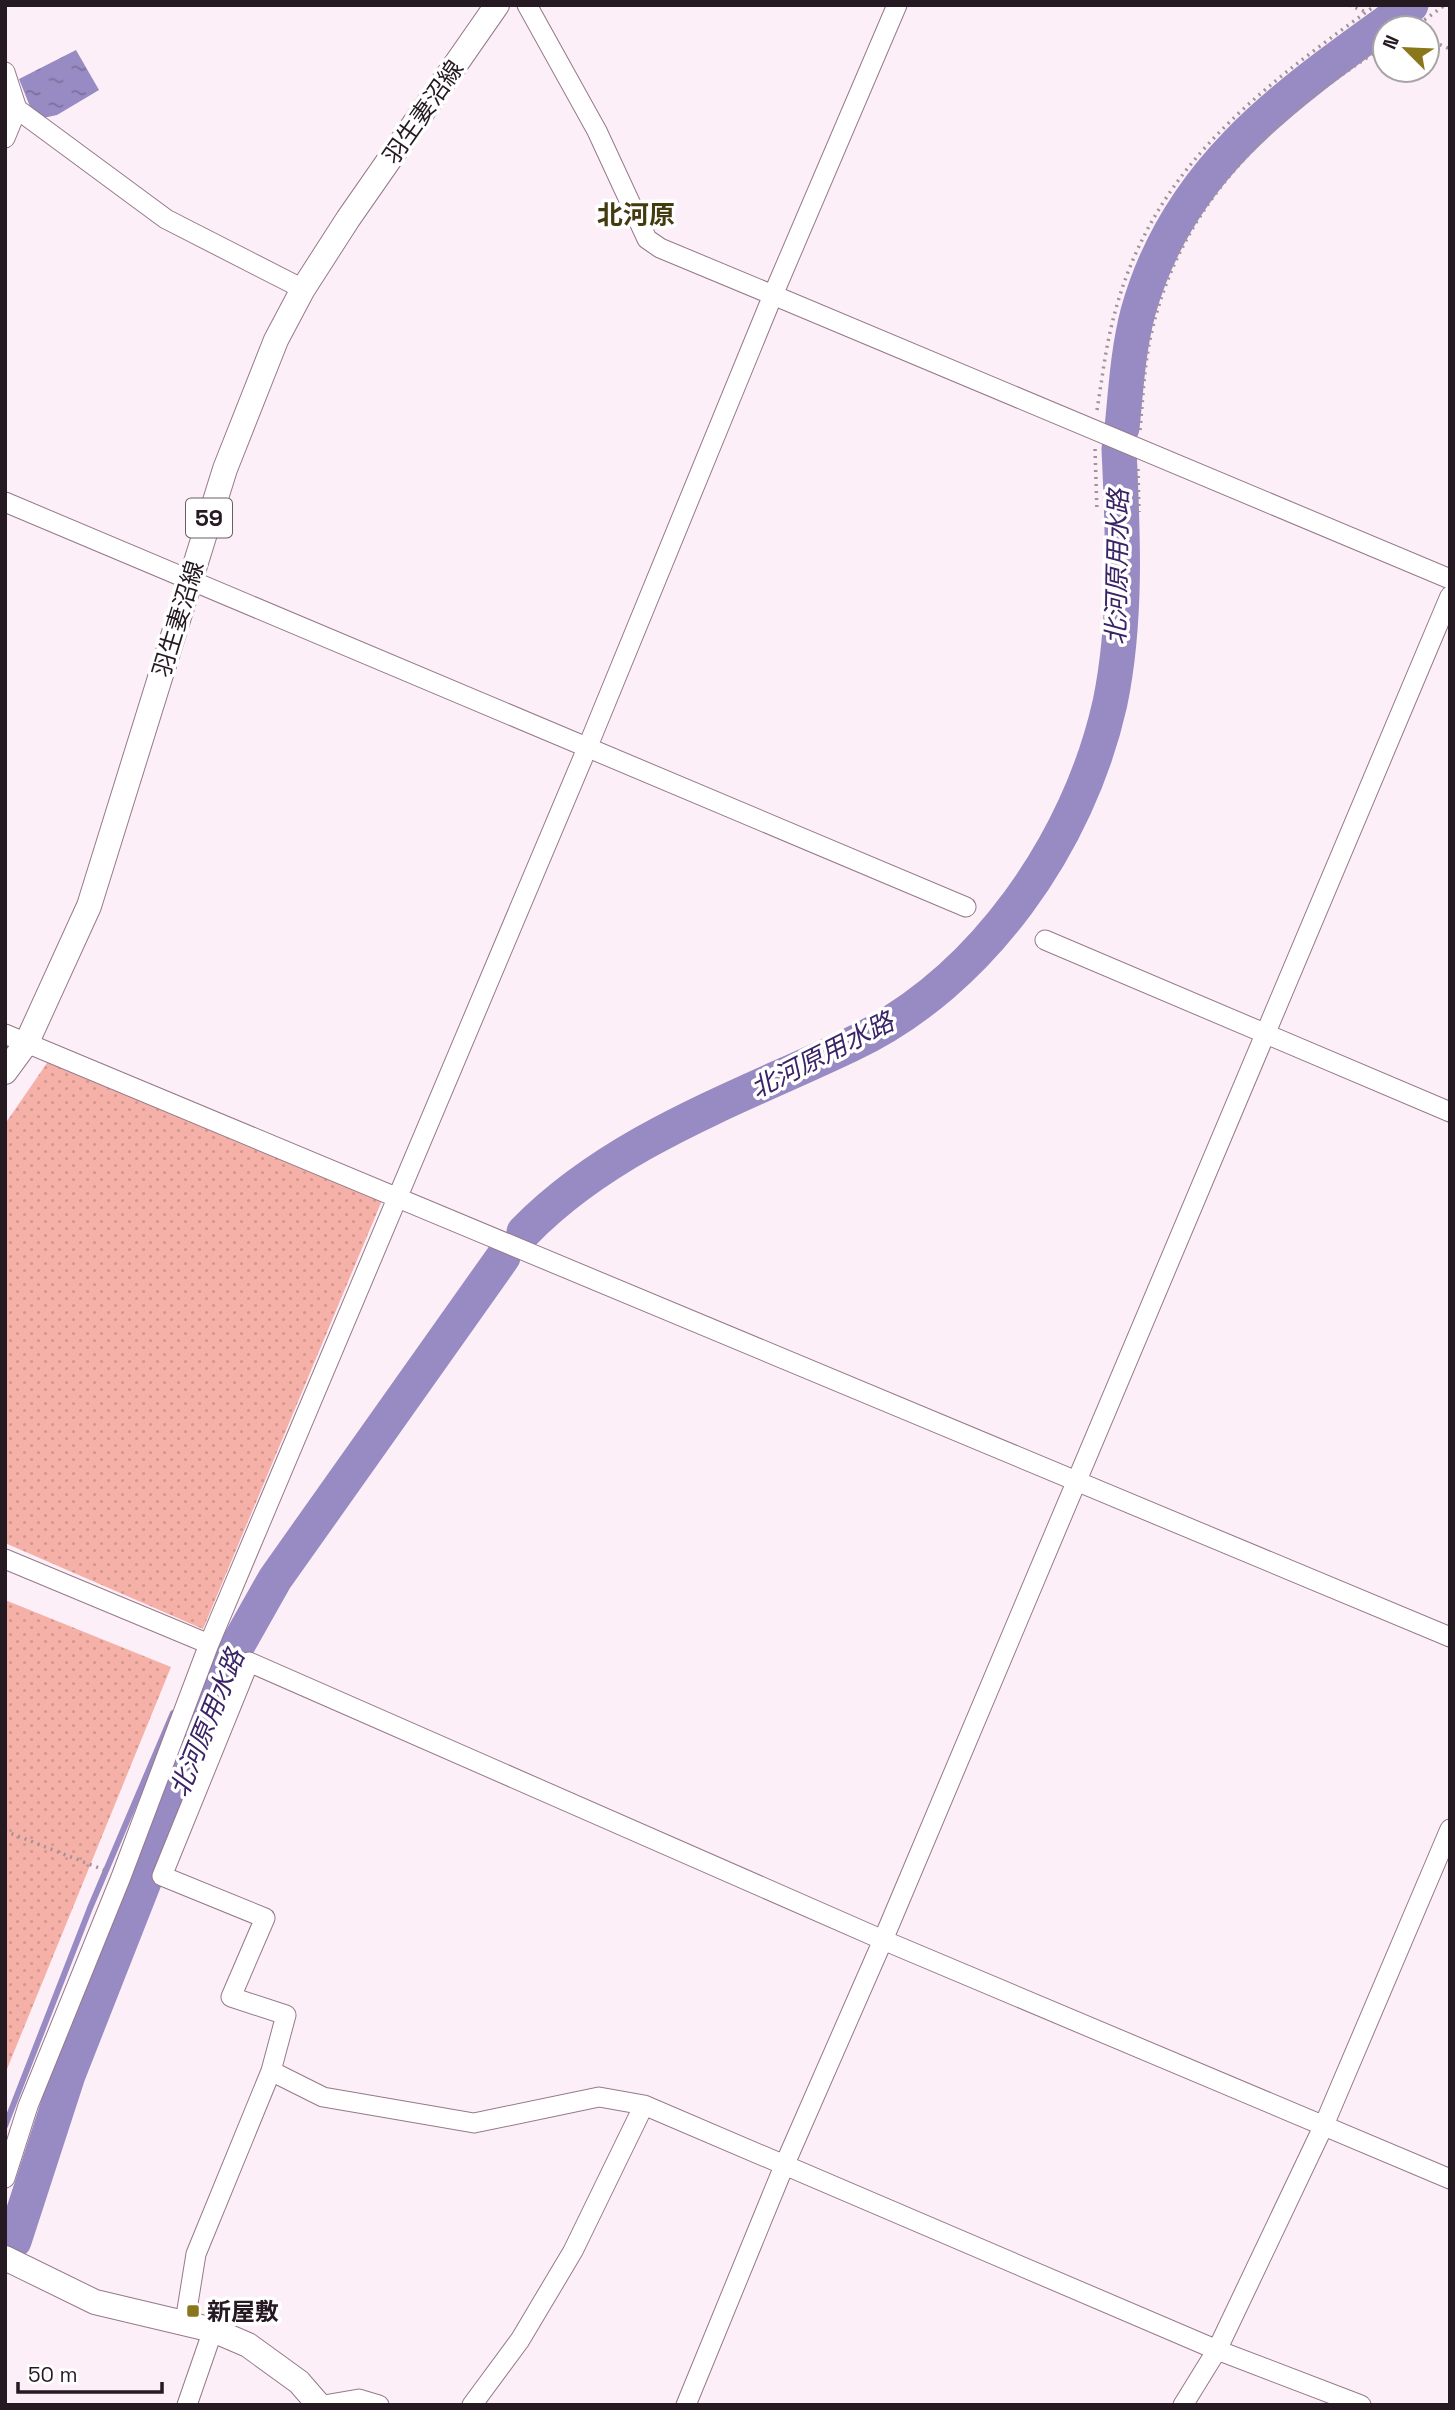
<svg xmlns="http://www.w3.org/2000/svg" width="1455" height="2410" font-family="'Space Grotesk','Noto Sans JP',sans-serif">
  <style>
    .grass { fill: url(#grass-dots) }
    .water { fill: url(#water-ripples) }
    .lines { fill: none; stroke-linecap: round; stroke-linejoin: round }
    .stream { stroke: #988ac2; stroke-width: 6 }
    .river { stroke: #988ac2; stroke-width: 35 }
    .minor-casing { stroke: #96798b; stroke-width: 21 }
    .major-casing { stroke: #96798b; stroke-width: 26 }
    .path { stroke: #9f929a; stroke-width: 3.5; stroke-dasharray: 2 5; stroke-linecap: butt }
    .minor { stroke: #fff; stroke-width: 19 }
    .major { stroke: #fff; stroke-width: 24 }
    .poi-dot { fill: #8a771b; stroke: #fff; stroke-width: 2.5 }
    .labels { text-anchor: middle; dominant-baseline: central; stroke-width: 7; stroke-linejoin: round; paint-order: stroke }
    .shield { fill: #fff; stroke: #665f64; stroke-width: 2 }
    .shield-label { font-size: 23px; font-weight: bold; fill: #251a21 }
    .street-label { font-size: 24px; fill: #251a21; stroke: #fff }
    .poi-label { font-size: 24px; font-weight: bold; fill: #251a21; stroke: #fff; text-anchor: start }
    .neighbourhood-label { font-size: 26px; font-weight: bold; fill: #433a10; stroke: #fff }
    .water-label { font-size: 26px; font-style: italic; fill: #3a2366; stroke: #fff }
  </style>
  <defs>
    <pattern id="grass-dots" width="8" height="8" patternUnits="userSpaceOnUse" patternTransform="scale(1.75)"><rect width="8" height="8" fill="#f5b1a7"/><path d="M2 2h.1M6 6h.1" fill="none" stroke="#d2988f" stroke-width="1.8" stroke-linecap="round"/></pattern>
    <pattern id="water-ripples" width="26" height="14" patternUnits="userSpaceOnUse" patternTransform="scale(1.75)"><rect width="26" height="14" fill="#988ac2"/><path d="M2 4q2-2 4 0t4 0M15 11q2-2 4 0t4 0" fill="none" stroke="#7c709d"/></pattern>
  </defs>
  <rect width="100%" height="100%" fill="#fceff7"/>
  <path class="grass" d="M47 1063H59L383 1198 203 1629 5 1543V1124Z
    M5 1600 171 1667 5 2074Z"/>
  <path class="water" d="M76 50 99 90 57 115 43 118 31 109 19 79Z"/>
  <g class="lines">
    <path class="stream" d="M5 2126 90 1908 173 1713"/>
    <path class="river" d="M1122 428C1126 389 1128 350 1138 312 1179 164 1293 90 1411 5
      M524 1232C613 1141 737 1099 850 1045 982 983 1079 842 1110 703 1127 621 1123 533 1119 449
      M14 2241 68 2075 236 1648 275 1579 503 1257"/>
    <g class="minor-casing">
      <path id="minor" d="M527 5 597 131 647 239 660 248 773 295 897 5
        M5 72 17 109 166 219 303 289
        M5 138 17 109
        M5 502 966 907
        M1045 940 1450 1112
        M5 1034 1450 1637
        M5 1559 209 1644
        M271 2071 286 2015 231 1997 265 1918 162 1876 249 1662 883 1940 1450 2179
        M5 2178 28 2106 121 1877 209 1644 588 746 773 295 1450 579
        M185 2322 196 2254 271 2071 323 2097 474 2123 599 2097 644 2105 1217 2350 1361 2405
        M187 2405 213 2330
        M324 2405 359 2399 379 2405
        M472 2405 520 2340 573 2251 644 2105
        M686 2405 784 2166 883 1940 1450 596
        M1183 2405 1217 2350 1324 2125 1450 1829"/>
    </g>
    <g class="major-casing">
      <path id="major" d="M5 1072 27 1042 89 906 225 469 276 340 303 289 348 219 497 5
        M5 2258 95 2302 213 2330 248 2345 299 2382 319 2405"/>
    </g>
    <path class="path" d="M1349 5 1366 12
      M1413 28 1445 5
      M1427 39 1450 49
      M1097 410C1101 386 1104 361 1109 337 1143 175 1250 96 1376 5
      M1140 430C1143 398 1144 367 1151 335 1181 201 1273 117 1385 46
      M1095 449 1097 512
      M1138 469 1139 512
      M5 1831 104 1870"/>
    <use href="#minor" class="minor"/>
    <use href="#major" class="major"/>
  </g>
  <rect class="poi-dot" x="186" y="2304" width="14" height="14" rx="3.5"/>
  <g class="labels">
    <rect class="shield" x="186" y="498.5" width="46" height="39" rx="5"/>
    <g class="shield-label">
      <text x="209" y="518">59</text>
    </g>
    <g class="street-label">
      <text transform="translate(423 112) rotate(-55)">羽生妻沼線</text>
      <text transform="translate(178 619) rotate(-73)">羽生妻沼線</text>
    </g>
    <g class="poi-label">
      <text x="207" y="2311">新屋敷</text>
    </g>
    <g class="neighbourhood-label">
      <text x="636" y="215">北河原</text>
    </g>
    <g class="water-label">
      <text transform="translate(1117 567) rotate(-89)">北河原用水路</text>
      <text transform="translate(822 1055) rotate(-27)">北河原用水路</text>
      <text transform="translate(207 1723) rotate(-68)">北河原用水路</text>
    </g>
  </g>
  <rect width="1455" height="2410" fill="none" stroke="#251a21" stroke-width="14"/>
  <g transform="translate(1406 49) rotate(294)"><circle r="33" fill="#ffffff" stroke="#a8a3a6" stroke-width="2"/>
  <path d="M0-5L12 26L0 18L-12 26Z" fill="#8a771b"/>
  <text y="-10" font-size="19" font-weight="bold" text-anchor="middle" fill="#251a21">N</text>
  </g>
  <path d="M18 2382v10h144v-10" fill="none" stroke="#251a21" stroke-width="3.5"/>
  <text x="28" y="2382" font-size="21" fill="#251a21" stroke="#ffffff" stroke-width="5" paint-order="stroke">50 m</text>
</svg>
